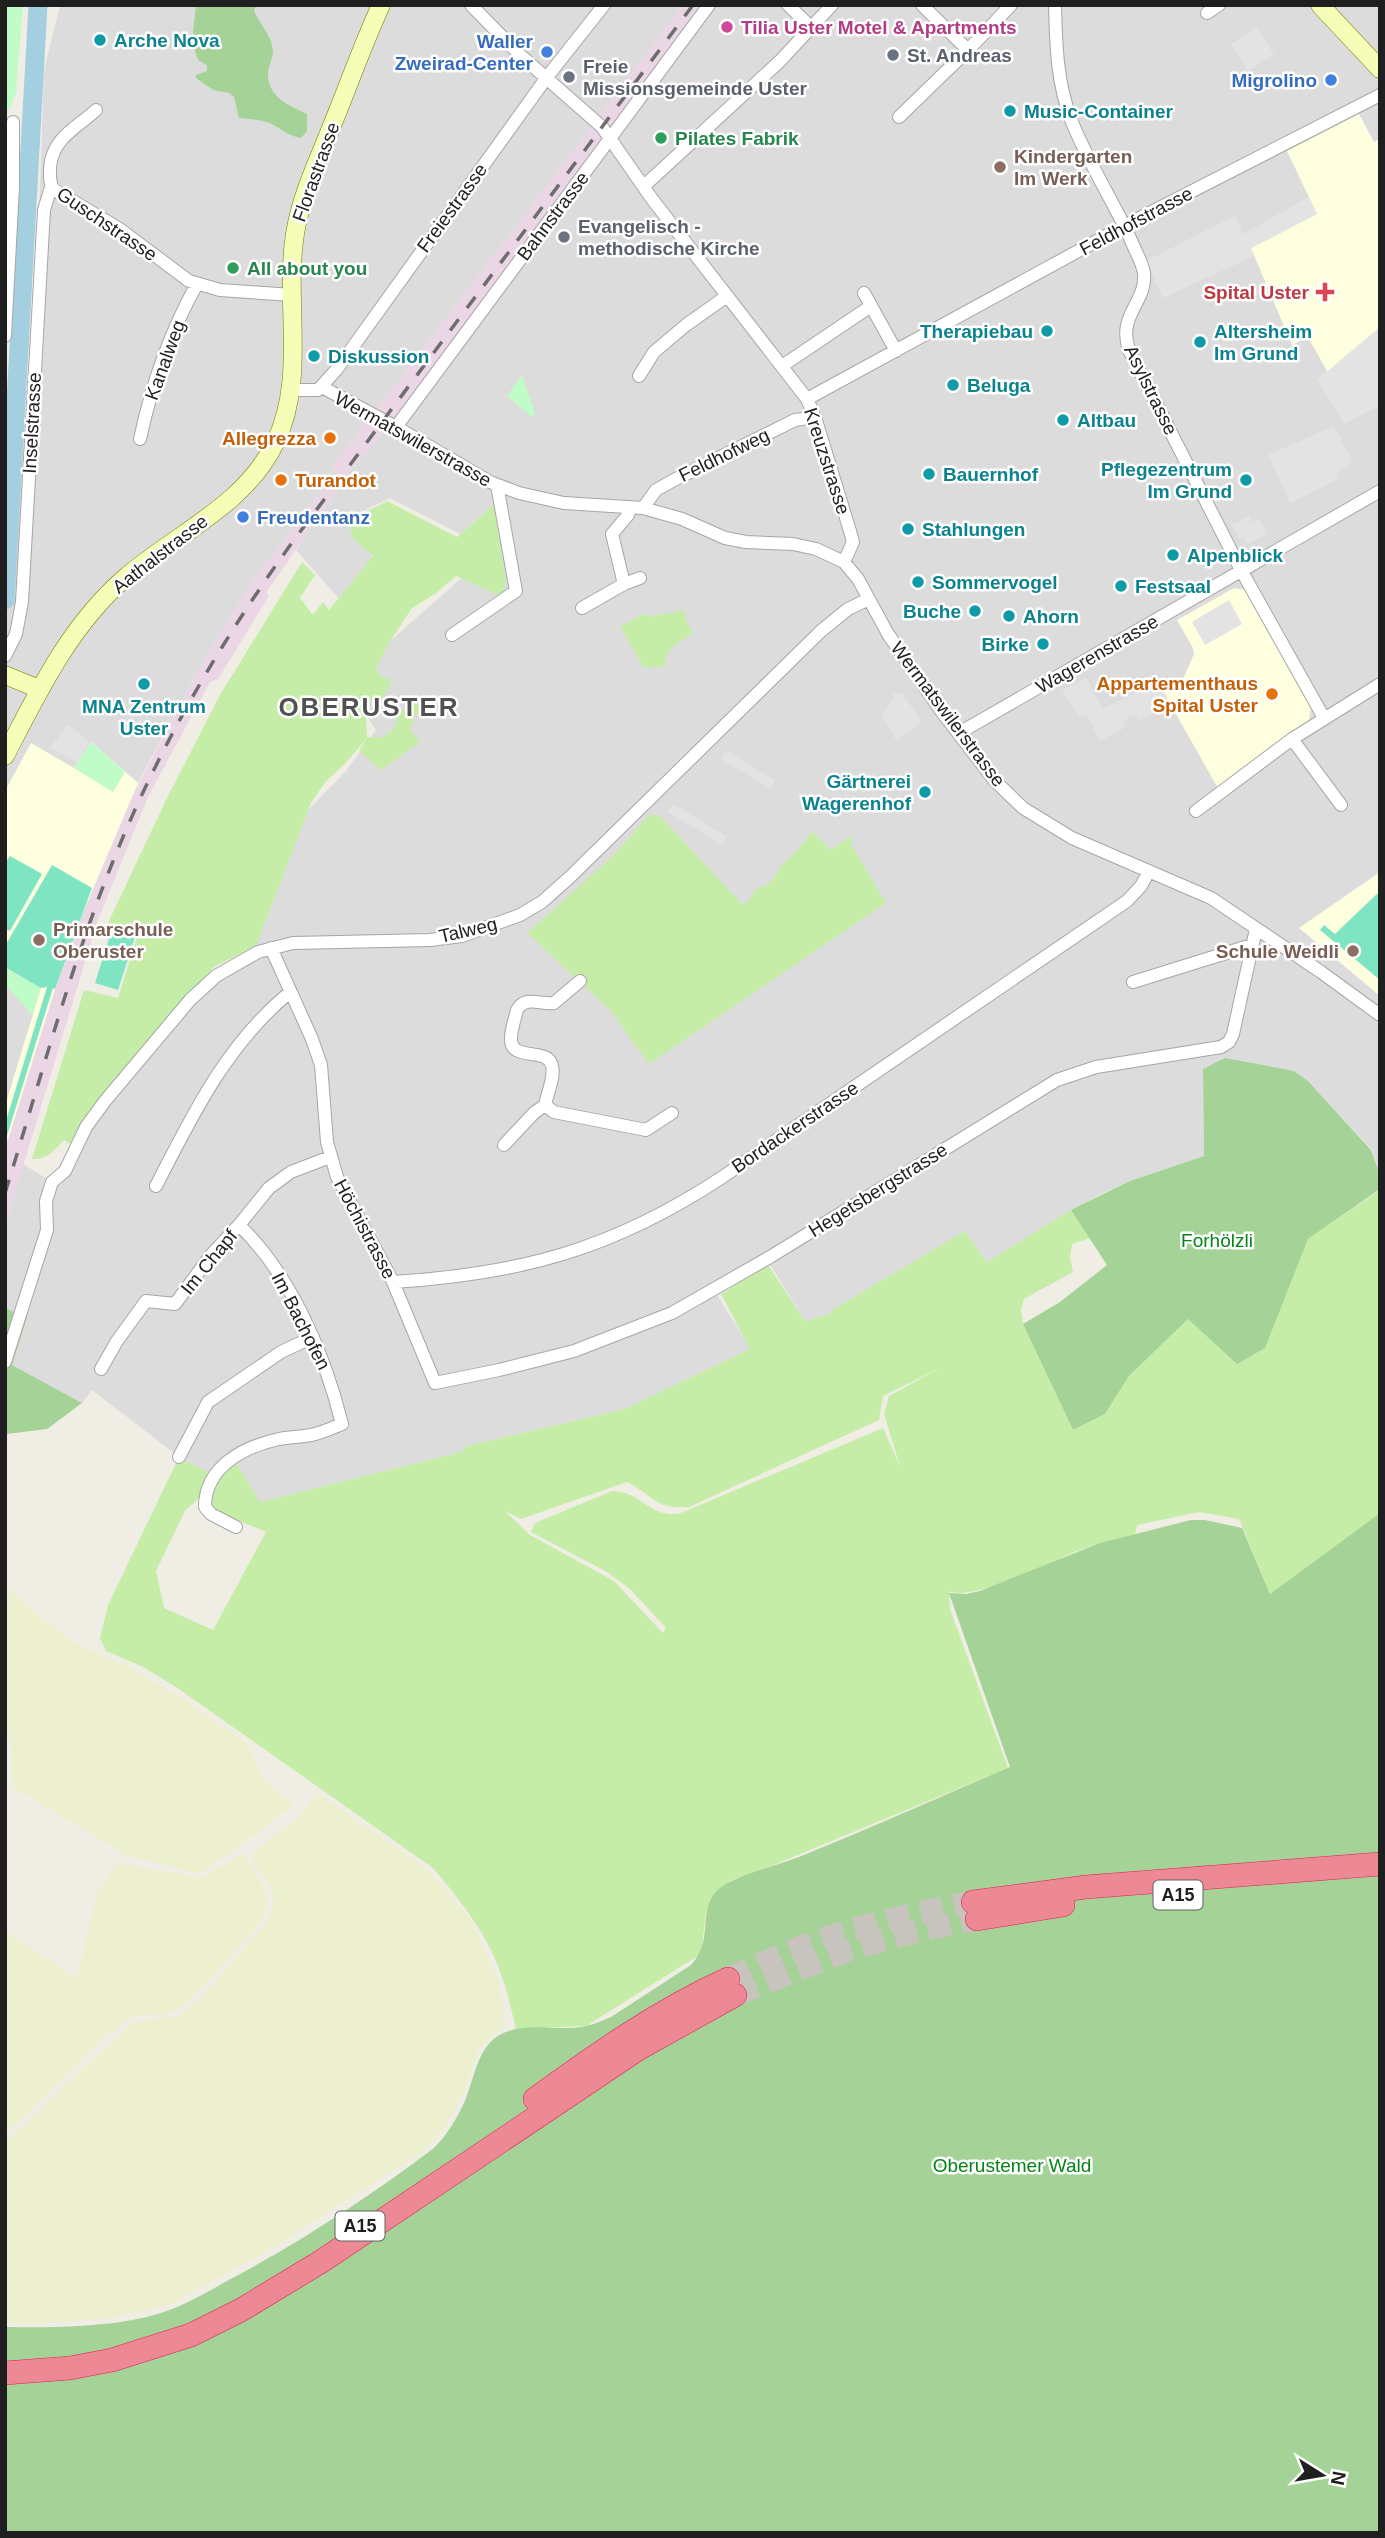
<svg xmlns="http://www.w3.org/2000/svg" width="1385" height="2538" font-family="Helvetica,sans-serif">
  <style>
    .residential { fill: #dddcdc }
    .industrial { fill: #ead6e5 }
    .education { fill: #fdffdf }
    .farmland { fill: #ecf0cf }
    .grass { fill: #c6eda8; fill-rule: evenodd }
    .forest { fill: #a5d297 }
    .park { fill: #c0fcc8 }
    .pitch { fill: #7fe4c2 }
    .parking { fill: #e3e3e3 }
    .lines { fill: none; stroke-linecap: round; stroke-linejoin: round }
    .river { stroke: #a3cfe0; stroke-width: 19 }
    .highway-tunnel { stroke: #c6c4bd; stroke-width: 23; stroke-dasharray: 23 11; stroke-linecap: butt }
    .street-casing { stroke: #a6a6a6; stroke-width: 14 }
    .secondary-casing { stroke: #687c00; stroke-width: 19 }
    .highway-casing { stroke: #e51b55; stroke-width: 24 }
    .street { stroke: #fff; stroke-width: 12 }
    .secondary { stroke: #f5fdb6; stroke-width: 18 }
    .highway { stroke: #ec8995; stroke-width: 23 }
    .rail { stroke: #6d6d6d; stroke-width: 3.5; stroke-dasharray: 14 14; stroke-linecap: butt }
    .hotel-dot { fill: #d1479c; stroke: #fff; stroke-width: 2.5 }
    .culture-dot { fill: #0f9aa8; stroke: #fff; stroke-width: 2.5 }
    .shop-dot { fill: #3f7fe0; stroke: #fff; stroke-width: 2.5 }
    .worship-dot { fill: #6b7280; stroke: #fff; stroke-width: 2.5 }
    .leisure-dot { fill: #2e9e5b; stroke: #fff; stroke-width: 2.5 }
    .education-dot { fill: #8d6e63; stroke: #fff; stroke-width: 2.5 }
    .health-dot { fill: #e0444e; stroke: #fff; stroke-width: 2.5 }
    .food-dot { fill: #e8710a; stroke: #fff; stroke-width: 2.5 }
    .labels { text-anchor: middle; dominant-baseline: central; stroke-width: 5; stroke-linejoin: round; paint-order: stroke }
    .shield { fill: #fff; stroke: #626262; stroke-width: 2 }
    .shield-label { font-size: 18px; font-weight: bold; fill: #1f1f1f }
    .hotel-label { font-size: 19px; font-weight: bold; fill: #b23c85; stroke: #fff; text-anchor: start }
    .culture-label { font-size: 19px; font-weight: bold; fill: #0d838f; stroke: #fff; text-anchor: start }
    .shop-label { font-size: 19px; font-weight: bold; fill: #366cbe; stroke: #fff; text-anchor: end }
    .worship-label { font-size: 19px; font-weight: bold; fill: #5b616d; stroke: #fff; text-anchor: start }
    .leisure-label { font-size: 19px; font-weight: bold; fill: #27864d; stroke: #fff; text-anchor: start }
    .education-label { font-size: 19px; font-weight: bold; fill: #785e54; stroke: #fff; text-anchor: start }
    .street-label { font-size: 19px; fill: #1f1f1f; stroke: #fff }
    .health-label { font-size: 19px; font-weight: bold; fill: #be3a42; stroke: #fff; text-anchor: end }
    .food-label { font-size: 19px; font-weight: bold; fill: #c56008; stroke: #fff; text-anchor: end }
    .park-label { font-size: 19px; fill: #058517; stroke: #fff }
    .district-label { font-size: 26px; font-weight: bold; letter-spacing: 2px; fill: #525252; stroke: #fff }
  </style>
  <rect width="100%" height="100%" fill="#f0ede5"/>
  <path class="residential" d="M60 5H684L369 420 331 467 337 472 252 582 200 667 138 783 55 989 5 1149V417L32 420 44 71Z
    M703 5H1380V1176L1372 1150 1308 1081 1294 1071 1203 1069 1204 1156 1130 1181 1099 1195 987 1262 965 1231 831 1314 805 1321 769 1263 717 1295 751 1349 625 1409 466 1446 461 1452 260 1502 179 1457 92 1390 82 1403 12 1365 27 1319 5 1308V1226L23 1164 52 1182 78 1142 190 1000 258 952 256 946 308 810 345 772 376 730 343 683 502 542 496 502 460 534 390 498 345 520 374 559 341 601 296 550 351 469 385 431Z"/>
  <path class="industrial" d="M684 5H703L385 431 351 469 266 593 269 596 218 679 210 682 149 795 97 922 5 1226V1149L55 989 124 812 200 667 252 582 336 473 331 467 369 420Z"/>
  <path class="education" d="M1359 114 1374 142 1380 139V404L1344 423 1318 379 1327 371 1308 337 1292 345 1251 248 1317 214 1287 151Z
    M1234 588 1246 590 1311 705 1309 721 1219 790 1163 691 1184 677 1194 654 1193 648 1177 620Z
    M91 742 138 783 83 913 55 989 6 1146 5 1106 41 988 5 967V791L31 743 74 768Z
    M1380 872V996L1299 928Z"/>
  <path class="farmland" d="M10 1588 47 1623 77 1644 129 1667 180 1697 247 1744 265 1781 294 1805 200 1874 126 1855 13 1787 11 1743 5 1726V1614Z
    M317 1793 426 1868 469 1917 499 1982 505 2025 478 2049 465 2090 444 2129 422 2152 274 2247 167 2306 110 2318 37 2324 5 2323V2143L132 2022 180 2016 204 1995 266 1923 274 1902 269 1884 252 1862 253 1853 298 1818Z
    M244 1853 263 1887 268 1903 266 1912 257 1927 184 2007 166 2014 139 2015 127 2019 113 2033 110 2032 23 2119 5 2132V1931L77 1979 97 1893 117 1863 202 1878Z"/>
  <path class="grass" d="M387 501 457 537 494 504 506 581 504 591 500 596 456 576 435 594 412 608 387 646 376 670 384 679 391 677 390 686 382 699 367 702 360 712 366 717 367 737C382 740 389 735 397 723L396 716 419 698 428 697 434 702 412 718 414 723 409 728 420 742 381 770 359 751 366 739 345 764 326 781 311 803 256 946 214 967 185 998 83 1119 70 1144 64 1140C55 1150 47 1160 32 1159L84 990 118 998 138 934 108 923 166 800 220 695 302 562 315 575 300 598 313 615 323 602 329 610 373 556 351 537 350 520Z
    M684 610 687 622 693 633C680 642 663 649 666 666L644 668 620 627 644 613 648 617Z
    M649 815H659L743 905 749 900 756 889 771 882 782 865 803 844 812 831 831 850 852 835 851 844 886 903 649 1064 611 1011 527 933 613 856Z
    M1380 1190V1513L1270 1594 1239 1519 1199 1512 1137 1525 1135 1535C1115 1539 1096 1544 1077 1551 1050 1562 973 1602 949 1591L950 1609 1008 1768 752 1874 731 1880 706 1912 701 1954 586 2026 516 2029C512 2012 508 1994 502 1977 488 1935 461 1901 433 1868L176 1687 143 1667 106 1651 100 1638 108 1605 179 1457 213 1475 233 1458 260 1502 461 1452 466 1446 625 1409 750 1349 721 1294 768 1265 805 1321 831 1314 830 1311 965 1231 987 1262 1071 1210 1090 1238 1072 1244 1070 1258 1073 1272 1024 1299 1021 1310 1023 1324 1073 1430 1105 1414 1129 1376 1188 1319 1237 1363 1264 1348 1308 1239ZM940 1368 889 1396 884 1414 900 1466 883 1428 681 1513C651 1520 642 1491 612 1491L535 1523 531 1532 607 1572 629 1588 666 1628 663 1633 614 1581 530 1535 505 1511 521 1519 627 1482C656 1497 653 1509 689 1507L879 1420 883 1396ZM202 1495 205 1507 266 1532 213 1630 164 1608 156 1571 185 1511Z"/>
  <path class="forest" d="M196 5H257L254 10C259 24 272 35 273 51 273 58 269 65 268 72 267 97 288 105 307 114V131L301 138C285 135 282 128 269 123 259 119 249 119 239 118L234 97 229 93 213 90 196 78V75L207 71V65L198 60 192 42Z
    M1225 1058 1294 1071 1308 1081 1371 1150 1379 1172 1380 1189 1308 1239 1265 1348 1237 1364 1188 1319 1129 1376 1105 1414 1073 1430 1023 1324 1060 1302 1107 1265 1071 1210 1130 1181 1204 1156 1203 1069Z
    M5 1308 27 1318 12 1365 82 1403 47 1429 7 1434 5 1441Z
    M1380 1513V2533H5V2327C48 2328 114 2327 154 2315 180 2308 204 2294 227 2281 299 2243 369 2197 434 2148 447 2135 456 2120 464 2103 475 2079 477 2042 506 2032 531 2022 560 2032 586 2026 595 2024 603 2020 611 2017L691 1965C716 1938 695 1908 720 1888 734 1876 779 1865 799 1857 870 1828 940 1797 1010 1767L949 1593 966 1594 980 1591 1100 1543 1191 1520H1205L1242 1528 1270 1594Z"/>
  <path class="park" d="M5 5H23L16 92 10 110 5 107Z
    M522 375 535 413 532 417 507 396Z
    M91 742 125 772 113 792 74 768Z
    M5 967 41 988 32 1015 5 984Z"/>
  <path class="pitch" d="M10 856 42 874 10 931 5 929V863Z
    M52 865 92 888 55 989 53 988 6 1139 5 1124 47 987 41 988 5 967V946Z
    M1380 891 1379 971 1380 980 1320 930 1324 925 1335 934Z
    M112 929 135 937 118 990 95 983Z"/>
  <path class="parking" d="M1257 28 1274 55 1248 71 1231 44Z
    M1309 197 1317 214 1251 248 1254 256 1163 298 1146 261 1235 216 1243 234Z
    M1380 327V404L1344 423 1318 379Z
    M1334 426 1353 462 1337 474V480L1290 503 1268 455Z
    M1249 516 1253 522 1259 519 1267 534 1247 544 1244 537 1239 539 1232 525Z
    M1229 600 1242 624 1205 645 1192 622Z
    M1086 678 1103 709 1158 681 1167 703 1139 721 1134 715 1123 721 1126 727 1100 741 1086 714 1079 717 1062 690Z
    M895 693H902L921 721 918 725 896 740 882 717Z
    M68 724 89 742 77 762 50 748Z
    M726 750 775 780 770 788 721 759Z
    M673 804 727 837 722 845 668 812Z"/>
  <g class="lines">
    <path class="river" d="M5 600 38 5"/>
    <path class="highway-tunnel" d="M728 1979C767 1961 806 1943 848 1931 889 1919 931 1910 973 1902
      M735 1995 848 1950 913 1932 977 1919"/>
    <g class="street-casing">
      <path id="street" d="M471 5 519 54 602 127 652 199 807 399 815 417 850 531 853 542 844 562
        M788 5 811 27
        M922 5 968 50
        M1055 5C1056 46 1057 84 1072 122 1088 162 1112 199 1130 238 1134 249 1142 261 1144 273 1147 303 1117 314 1129 350L1241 570 1324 718
        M1207 13 1219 5
        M96 110C77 128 53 137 50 167 50 176 49 181 53 189L121 230 189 281 220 290 292 295
        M899 117 968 50 1011 5
        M644 186 780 61 832 5
        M864 293 896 351
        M5 336 13 187V122
        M782 366 871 306
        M639 376 654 352 686 325 727 296
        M322 387 396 427 490 482 519 493 564 503 643 508 682 519 725 538 746 542 793 544 816 549 844 562 858 579 888 634 942 712 995 781 1023 808 1072 838 1211 898 1321 972 1380 1015
        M291 390H318L337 369 547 77 604 5
        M807 399 1124 226 1380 95
        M396 427 709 5
        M140 439C152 383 169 334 197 284
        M643 508 656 490 674 480 795 420 815 417
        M624 584 640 578
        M582 608 624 584 612 534 628 515 630 508
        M452 635 516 591 497 485
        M5 656 16 634 22 602 44 210 51 187
        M959 733 1380 491
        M1292 739 1341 805
        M1196 811 1292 739 1380 684
        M271 948 312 1039 321 1065 327 1142 337 1177 393 1282 435 1383 499 1370 574 1351 672 1313 770 1257 1057 1080 1096 1067 1221 1047 1229 1042 1233 1034 1256 929
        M1133 982 1252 945
        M545 1105 554 1112 646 1130 672 1113
        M504 1145 534 1113 545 1105C547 1094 555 1077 552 1066 548 1046 510 1063 511 1038 511 1029 515 1019 517 1010 526 995 540 1005 554 1003L580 981
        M156 1186C193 1114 226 1045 290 992
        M393 1282C521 1274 613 1249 721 1178L1127 901 1141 886 1149 871
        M5 1362 47 1230 46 1201 52 1182 65 1171 86 1127 105 1101 190 1000 216 976 258 952 293 943 430 940 462 936 520 915 542 902 570 877 821 631 848 609 869 599
        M101 1369 117 1341 146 1301 175 1304 211 1255 239 1225 269 1188 291 1172 330 1157
        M179 1457 208 1402 281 1352 313 1337
        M236 1527 211 1514 205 1507C205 1467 243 1447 279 1439 289 1437 300 1437 311 1435 322 1433 332 1428 342 1424 325 1355 291 1275 239 1225"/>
    </g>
    <g class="secondary-casing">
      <path id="secondary" d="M1320 5 1380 69
        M5 675 39 689
        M5 756C38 692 70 625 126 577 176 534 245 505 275 443 307 378 284 303 295 234 301 195 319 159 333 123 349 84 363 44 381 5"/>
    </g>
    <g class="highway-casing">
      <path id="highway" d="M973 1902 1086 1887 1380 1864
        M977 1919 1063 1905
        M535 2099C597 2054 658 2011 728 1979
        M5 2373 70 2368 112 2360 191 2335 241 2310 322 2261 638 2049 735 1995"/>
    </g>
    <use href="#street" class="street"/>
    <use href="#secondary" class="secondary"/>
    <use href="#highway" class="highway"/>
    <path class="rail" d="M5 1193C41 1078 72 960 118 849 163 740 222 640 291 544L693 5"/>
  </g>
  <circle class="hotel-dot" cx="727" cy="27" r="7"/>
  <g class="culture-dot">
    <circle cx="100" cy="40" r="7"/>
    <circle cx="1010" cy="111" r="7"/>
    <circle cx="1047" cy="331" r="7"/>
    <circle cx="1200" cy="342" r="7"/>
    <circle cx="314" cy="356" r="7"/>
    <circle cx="953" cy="385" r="7"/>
    <circle cx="1063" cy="420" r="7"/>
    <circle cx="929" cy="474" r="7"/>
    <circle cx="1246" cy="480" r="7"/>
    <circle cx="908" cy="529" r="7"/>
    <circle cx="1173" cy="555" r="7"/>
    <circle cx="918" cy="582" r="7"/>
    <circle cx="1121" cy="586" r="7"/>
    <circle cx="975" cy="611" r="7"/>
    <circle cx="1009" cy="616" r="7"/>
    <circle cx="1043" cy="644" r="7"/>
    <circle cx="144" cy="684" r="7"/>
    <circle cx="925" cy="792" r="7"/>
  </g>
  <g class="shop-dot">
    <circle cx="547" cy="52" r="7"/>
    <circle cx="1331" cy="80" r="7"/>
    <circle cx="243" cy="517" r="7"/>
  </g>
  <g class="worship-dot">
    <circle cx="893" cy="55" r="7"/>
    <circle cx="569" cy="77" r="7"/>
    <circle cx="564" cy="237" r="7"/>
  </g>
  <g class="leisure-dot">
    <circle cx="661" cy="138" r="7"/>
    <circle cx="233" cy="268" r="7"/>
  </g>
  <g class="education-dot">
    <circle cx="1000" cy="167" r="7"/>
    <circle cx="39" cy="940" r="7"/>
    <circle cx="1353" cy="951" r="7"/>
  </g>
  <path class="health-dot" d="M1321.5 281.5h7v7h7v7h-7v7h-7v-7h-7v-7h7z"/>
  <g class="food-dot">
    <circle cx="330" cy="438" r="7"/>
    <circle cx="281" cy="480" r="7"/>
    <circle cx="1272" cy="694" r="7"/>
  </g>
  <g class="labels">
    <g class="shield">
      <rect x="1153.5" y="1880.5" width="49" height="29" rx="5"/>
      <rect x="335.5" y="2211.5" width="49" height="29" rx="5"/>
    </g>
    <g class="shield-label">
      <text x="1178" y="1895">A15</text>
      <text x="360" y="2226">A15</text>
    </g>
    <g class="hotel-label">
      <text x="741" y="27">Tilia Uster Motel &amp; Apartments</text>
    </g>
    <g class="culture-label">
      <text x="114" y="40">Arche Nova</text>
      <text x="1024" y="111">Music-Container</text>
      <text x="1033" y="331" text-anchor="end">Therapiebau</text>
      <text x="1214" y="331">Altersheim<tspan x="1214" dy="22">Im Grund</tspan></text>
      <text x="328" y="356">Diskussion</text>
      <text x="967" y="385">Beluga</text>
      <text x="1077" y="420">Altbau</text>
      <text x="1232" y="469" text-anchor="end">Pflegezentrum<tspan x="1232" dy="22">Im Grund</tspan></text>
      <text x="943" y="474">Bauernhof</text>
      <text x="922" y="529">Stahlungen</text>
      <text x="1187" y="555">Alpenblick</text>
      <text x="932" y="582">Sommervogel</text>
      <text x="1135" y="586">Festsaal</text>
      <text x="961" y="611" text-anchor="end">Buche</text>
      <text x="1023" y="616">Ahorn</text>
      <text x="1029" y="644" text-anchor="end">Birke</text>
      <text x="144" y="706" text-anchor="middle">MNA Zentrum<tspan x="144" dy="22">Uster</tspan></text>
      <text x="911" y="781" text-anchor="end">Gärtnerei<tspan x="911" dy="22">Wagerenhof</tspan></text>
    </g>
    <g class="shop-label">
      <text x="533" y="41">Waller<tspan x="533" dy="22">Zweirad-Center</tspan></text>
      <text x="1317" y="80">Migrolino</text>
      <text x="257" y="517" text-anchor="start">Freudentanz</text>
    </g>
    <g class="worship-label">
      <text x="907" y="55">St. Andreas</text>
      <text x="583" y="66">Freie<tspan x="583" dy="22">Missionsgemeinde Uster</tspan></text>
      <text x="578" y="226">Evangelisch -<tspan x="578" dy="22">methodische Kirche</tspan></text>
    </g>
    <g class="leisure-label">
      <text x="675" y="138">Pilates Fabrik</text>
      <text x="247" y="268">All about you</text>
    </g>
    <g class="education-label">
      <text x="1014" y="156">Kindergarten<tspan x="1014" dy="22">Im Werk</tspan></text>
      <text x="53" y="929">Primarschule<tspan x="53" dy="22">Oberuster</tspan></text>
      <text x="1339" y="951" text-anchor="end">Schule Weidli</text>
    </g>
    <g class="street-label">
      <text transform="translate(316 172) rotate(-70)">Florastrasse</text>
      <text transform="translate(452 208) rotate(-54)">Freiestrasse</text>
      <text transform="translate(553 216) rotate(-53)">Bahnstrasse</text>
      <text transform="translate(1136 221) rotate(-28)">Feldhofstrasse</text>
      <text transform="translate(107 224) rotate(34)">Guschstrasse</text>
      <text transform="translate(165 360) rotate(-70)">Kanalweg</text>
      <text transform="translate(1151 390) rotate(64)">Asylstrasse</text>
      <text transform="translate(32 423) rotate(-87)">Inselstrasse</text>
      <text transform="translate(413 439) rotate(29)">Wermatswilerstrasse</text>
      <text transform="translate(724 455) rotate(-26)">Feldhofweg</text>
      <text transform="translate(827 461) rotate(72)">Kreuzstrasse</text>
      <text transform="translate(160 554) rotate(-38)">Aathalstrasse</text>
      <text transform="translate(1097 654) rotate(-30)">Wagerenstrasse</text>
      <text transform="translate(948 714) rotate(53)">Wermatswilerstrasse</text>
      <text transform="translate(468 930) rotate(-13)">Talweg</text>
      <text transform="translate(795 1127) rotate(-34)">Bordackerstrasse</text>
      <text transform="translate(878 1190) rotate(-32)">Hegetsbergstrasse</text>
      <text transform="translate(365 1229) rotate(62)">Höchistrasse</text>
      <text transform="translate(209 1262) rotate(-51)">Im Chapf</text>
      <text transform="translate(301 1321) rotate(63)">Im Bachofen</text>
    </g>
    <g class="health-label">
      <text x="1309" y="292">Spital Uster</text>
    </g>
    <g class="food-label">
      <text x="316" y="438">Allegrezza</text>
      <text x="295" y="480" text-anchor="start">Turandot</text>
      <text x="1258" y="683">Appartementhaus<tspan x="1258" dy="22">Spital Uster</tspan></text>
    </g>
    <g class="park-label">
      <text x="1217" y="1240">Forhölzli</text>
      <text x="1012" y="2165">Oberustemer Wald</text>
    </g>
    <g class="district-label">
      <text x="369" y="707">OBERUSTER</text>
    </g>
  </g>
  <rect width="1385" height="2538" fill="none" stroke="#1f1f1f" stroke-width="14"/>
  <g transform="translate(1322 2475) rotate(101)" stroke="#ffffff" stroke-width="5" paint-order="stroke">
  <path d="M0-5L12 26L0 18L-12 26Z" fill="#1f1f1f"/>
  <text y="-10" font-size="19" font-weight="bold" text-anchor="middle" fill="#1f1f1f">N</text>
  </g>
</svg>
